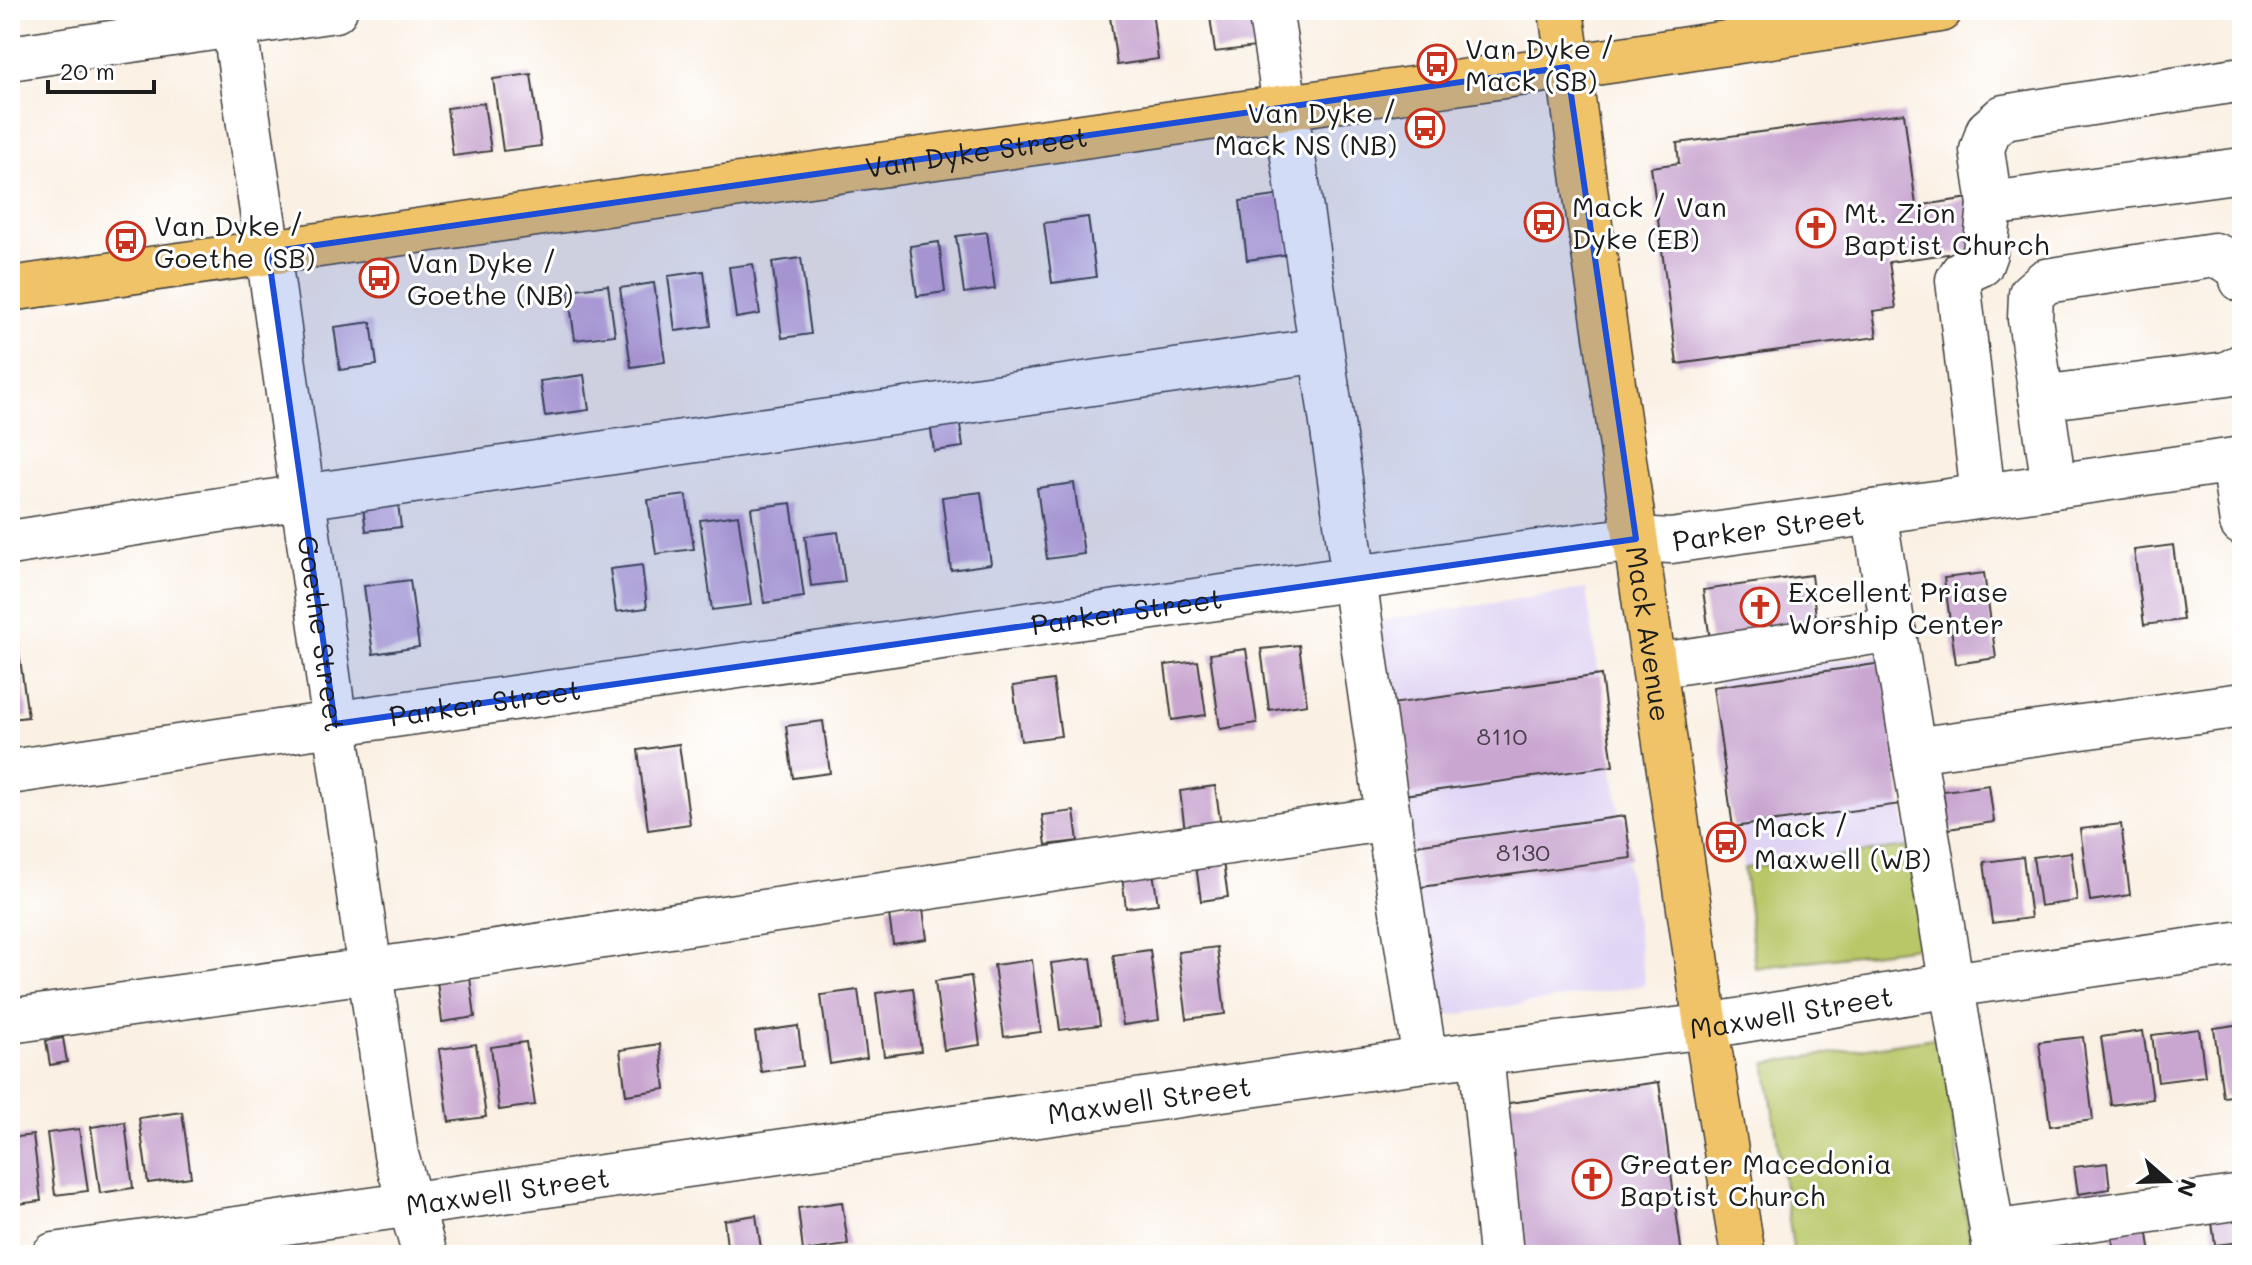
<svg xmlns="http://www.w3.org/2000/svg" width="2252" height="1265" font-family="Mali,sans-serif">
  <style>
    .built { fill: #e0d4f4 }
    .green { fill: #bac769; stroke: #6b7242; stroke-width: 2 }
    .building { fill: #c9a6d0 }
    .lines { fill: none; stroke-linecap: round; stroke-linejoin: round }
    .minor-casing { stroke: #3d3c3a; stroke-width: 47 }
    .major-casing { stroke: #3d3c3a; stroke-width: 47 }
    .minor { stroke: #fff; stroke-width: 44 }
    .major { stroke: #f1c369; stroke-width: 44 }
    .marked { fill: #1d4ed8; fill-opacity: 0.2; stroke: #1d4ed8; stroke-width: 6; stroke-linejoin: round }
    .labels { text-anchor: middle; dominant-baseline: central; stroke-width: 6; stroke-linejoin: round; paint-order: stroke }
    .number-label { font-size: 24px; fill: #473e49 }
    .poi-label { font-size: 28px; fill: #1c1c1c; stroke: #fff; text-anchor: start }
    .street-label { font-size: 28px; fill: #1c1c1c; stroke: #fff }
  </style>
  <rect width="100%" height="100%" fill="#fff"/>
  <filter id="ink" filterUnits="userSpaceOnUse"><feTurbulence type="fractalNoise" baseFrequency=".0125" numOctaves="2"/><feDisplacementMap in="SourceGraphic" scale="16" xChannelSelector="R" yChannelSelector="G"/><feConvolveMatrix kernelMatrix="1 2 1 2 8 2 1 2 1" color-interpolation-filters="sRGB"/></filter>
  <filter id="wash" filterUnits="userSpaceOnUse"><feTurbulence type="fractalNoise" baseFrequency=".006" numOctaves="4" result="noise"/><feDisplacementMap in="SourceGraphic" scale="32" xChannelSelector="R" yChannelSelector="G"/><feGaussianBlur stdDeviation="1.8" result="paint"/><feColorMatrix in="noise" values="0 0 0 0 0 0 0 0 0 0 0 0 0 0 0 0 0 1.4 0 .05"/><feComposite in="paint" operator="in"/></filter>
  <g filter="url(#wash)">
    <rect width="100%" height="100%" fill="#faf0e3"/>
    <path class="built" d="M1586 589 1645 985 1435 1018 1376 621Z
      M1882 655 1907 847 1744 868 1717 678Z"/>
    <path class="green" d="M1907 847 1925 946 1755 968 1744 868Z
      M1941 1037 1972 1255H1794L1766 1063Z"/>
    <g id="blocks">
      <path class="building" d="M1109 10H1152L1158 59 1117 65Z
        M1209 10H1251L1256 47 1215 52Z
        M531 74 541 146 503 151 493 79Z
        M484 103 491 151 453 156 447 108Z
        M1904 113 1916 206 1970 198 1976 250 1889 262 1896 308 1873 311 1877 337 1677 364 1651 167 1679 163 1677 143Z
        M1283 195 1290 254 1247 260 1240 201Z
        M1088 217 1096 277 1052 283 1044 223Z
        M987 232 995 289 964 293 956 236Z
        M939 242 945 292 917 296 910 246Z
        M801 258 811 334 782 338 772 262Z
        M753 264 760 314 736 318 729 267Z
        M704 271 711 326 675 331 668 276Z
        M654 283 665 362 631 367 620 288Z
        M608 285 615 335 575 340 568 290Z
        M371 322 377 365 340 370 334 327Z
        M584 375 589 410 545 416 540 381Z
        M959 418 963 447 934 451 930 423Z
        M1074 483 1084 554 1047 559 1037 488Z
        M981 492 991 564 951 570 942 497Z
        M686 495 694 549 656 554 648 500Z
        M397 496 401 527 366 531 362 500Z
        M791 503 804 597 764 603 751 508Z
        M738 515 751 605 712 610 700 520Z
        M838 532 845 582 811 586 805 536Z
        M2173 545 2183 620 2144 625 2134 550Z
        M642 565 647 608 616 612 610 569Z
        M1984 573 1996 658 1956 664 1944 578Z
        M1811 575 1817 625 1710 640 1703 590Z
        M410 580 419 647 373 654 364 586Z
        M17 637 28 717 10 719V638Z
        M1299 645 1307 704 1269 710 1261 649Z
        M1246 649 1257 723 1220 729 1210 654Z
        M1198 661 1206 715 1172 720 1165 665Z
        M1883 663 1901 804 1733 827 1713 687Z
        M1601 675 1613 766 1403 795 1391 704Z
        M1053 680 1061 736 1021 741 1013 686Z
        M823 721 830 773 793 778 786 726Z
        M679 744 690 824 648 830 638 750Z
        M1989 785 1994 822 1948 829 1943 791Z
        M1215 786 1221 826 1185 831 1180 791Z
        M1074 811 1078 841 1046 845 1042 815Z
        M1625 816 1631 858 1421 887 1415 845Z
        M2121 824 2130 895 2090 901 2080 829Z
        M2071 852 2077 901 2040 906 2033 857Z
        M2023 857 2031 918 1992 923 1984 862Z
        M1223 862 1228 897 1201 901 1196 866Z
        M1153 872 1158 904 1126 908 1122 876Z
        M922 902 927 939 893 944 888 907Z
        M1217 947 1225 1014 1187 1019 1178 952Z
        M1150 950 1159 1020 1123 1025 1113 955Z
        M1091 958 1100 1025 1060 1030 1051 963Z
        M1032 960 1041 1032 1004 1037 994 965Z
        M971 976 980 1045 944 1050 935 981Z
        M470 977 475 1017 442 1022 437 981Z
        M913 988 921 1051 884 1056 876 993Z
        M858 990 867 1058 830 1064 821 995Z
        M2242 1024V1095L2223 1097 2214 1028Z
        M798 1026 803 1066 761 1072 755 1032Z
        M2199 1029 2205 1076 2158 1082 2152 1035Z
        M2143 1031 2153 1099 2111 1105 2101 1037Z
        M2083 1037 2093 1120 2050 1126 2039 1042Z
        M63 1038 67 1062 50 1065 46 1041Z
        M526 1042 535 1105 499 1110 491 1047Z
        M476 1044 486 1117 449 1122 439 1049Z
        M660 1044 665 1089 626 1095 620 1050Z
        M1659 1082 1682 1255H1523L1502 1104Z
        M182 1112 191 1177 148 1183 139 1118Z
        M125 1122 133 1188 100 1193 91 1127Z
        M79 1129 88 1191 55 1195 47 1133Z
        M33 1135 41 1201 10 1205V1138Z
        M2107 1163 2110 1189 2078 1194 2074 1167Z
        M842 1202 848 1245 803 1251 798 1208Z
        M2242 1211V1242L2215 1245 2211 1215Z
        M756 1215 762 1255H728L724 1220Z
        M2147 1227 2151 1255H2115L2111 1232Z"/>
    </g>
  </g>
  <g filter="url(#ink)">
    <use href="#blocks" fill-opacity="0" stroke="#3d3c3a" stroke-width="2"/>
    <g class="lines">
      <g class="minor-casing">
        <g id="minor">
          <path id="s1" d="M232 10 268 252 396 1155 425 1255"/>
          <path d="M1270 10C1327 359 1369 711 1425 1060"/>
          <path d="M10 58 335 10"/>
          <path d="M1990 204 2242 170"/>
          <path d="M2041 398 2227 374 2242 366"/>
          <path d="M2233 461 2242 523"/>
          <path d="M2054 486 2030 319 2031 294 2046 281 2214 255C2227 260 2240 264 2242 280"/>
          <path d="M1983 496 1958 280 1963 272 1981 264 1985 253 1990 204 1982 150 1988 131 2004 117 2242 79"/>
          <path d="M1874 512 1996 1255"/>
          <path d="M10 543 302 497 1321 350"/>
          <path d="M1655 666 1893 629"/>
          <path d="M1913 750 2242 705"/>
          <path id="s2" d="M10 772 373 718 1588 545 1636 539 1671 541 2242 459"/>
          <path d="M10 1021 410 965 1389 818"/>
          <path d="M1481 1054 1501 1255"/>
          <path d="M1992 1233 2242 1197"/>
          <path id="s3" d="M54 1255 1425 1060 1708 1026 1951 985 2242 943"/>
        </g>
      </g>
      <g class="major-casing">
        <g id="major">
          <path id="s4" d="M1561 10 1589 218 1710 1053 1743 1255"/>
          <path id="s5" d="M10 289 1616 60 1940 10"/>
        </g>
      </g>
      <use href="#minor" class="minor"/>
      <use href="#major" class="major"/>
    </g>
  </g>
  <path class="marked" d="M1567 67 1636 539 335 724 268 252Z"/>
  <defs>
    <g id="bus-ring" transform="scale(2)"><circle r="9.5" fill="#fff" stroke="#c8321e" stroke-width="1.5"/><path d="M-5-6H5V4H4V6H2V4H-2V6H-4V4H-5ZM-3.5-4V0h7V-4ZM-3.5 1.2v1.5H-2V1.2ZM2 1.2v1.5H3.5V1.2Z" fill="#c8321e"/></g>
    <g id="church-ring" transform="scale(2)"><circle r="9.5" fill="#fff" stroke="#c8321e" stroke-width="1.5"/><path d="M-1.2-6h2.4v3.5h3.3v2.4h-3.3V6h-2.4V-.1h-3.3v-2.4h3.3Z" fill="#c8321e"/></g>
  </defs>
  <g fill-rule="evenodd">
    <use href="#bus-ring" x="1437" y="64"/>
    <use href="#bus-ring" x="1425" y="128"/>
    <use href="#bus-ring" x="1544" y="222"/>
    <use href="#church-ring" x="1816" y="228"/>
    <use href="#bus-ring" x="126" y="241"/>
    <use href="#bus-ring" x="379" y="278"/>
    <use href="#church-ring" x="1760" y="607"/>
    <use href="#bus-ring" x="1726" y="842"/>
    <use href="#church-ring" x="1592" y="1179"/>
  </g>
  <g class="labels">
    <g class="number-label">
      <text x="1502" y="735">8110</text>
      <text x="1523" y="851">8130</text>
    </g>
    <g class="poi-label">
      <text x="1465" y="48">Van Dyke /<tspan x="1465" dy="32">Mack (SB)</tspan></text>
      <text x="1397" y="112" text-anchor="end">Van Dyke /<tspan x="1397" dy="32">Mack NS (NB)</tspan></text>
      <text x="1572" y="206">Mack / Van<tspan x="1572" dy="32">Dyke (EB)</tspan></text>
      <text x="1844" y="212">Mt. Zion<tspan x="1844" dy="32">Baptist Church</tspan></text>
      <text x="154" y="225">Van Dyke /<tspan x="154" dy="32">Goethe (SB)</tspan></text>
      <text x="407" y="262">Van Dyke /<tspan x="407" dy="32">Goethe (NB)</tspan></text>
      <text x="1788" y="591">Excellent Priase<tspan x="1788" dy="32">Worship Center</tspan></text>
      <text x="1754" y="826">Mack /<tspan x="1754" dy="32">Maxwell (WB)</tspan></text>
      <text x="1620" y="1163">Greater Macedonia<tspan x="1620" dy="32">Baptist Church</tspan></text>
    </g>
    <g class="street-label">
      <text stroke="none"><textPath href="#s5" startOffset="976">Van Dyke Street</textPath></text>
      <text stroke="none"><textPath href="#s2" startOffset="1776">Parker Street</textPath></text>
      <text stroke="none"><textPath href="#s2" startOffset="1128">Parker Street</textPath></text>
      <text stroke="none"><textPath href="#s4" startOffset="630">Mack Avenue</textPath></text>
      <text stroke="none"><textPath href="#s1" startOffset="630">Goethe Street</textPath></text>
      <text stroke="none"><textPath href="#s2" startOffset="480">Parker Street</textPath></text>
      <text stroke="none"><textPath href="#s3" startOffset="1754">Maxwell Street</textPath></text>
      <text stroke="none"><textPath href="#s3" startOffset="1106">Maxwell Street</textPath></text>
      <text stroke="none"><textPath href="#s3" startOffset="458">Maxwell Street</textPath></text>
    </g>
  </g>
  <rect width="2252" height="1265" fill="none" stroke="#fff" stroke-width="40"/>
  <g transform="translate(2168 1181) rotate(110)" stroke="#ffffff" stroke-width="6" paint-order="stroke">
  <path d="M0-6L14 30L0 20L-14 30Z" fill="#1c1c1c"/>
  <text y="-12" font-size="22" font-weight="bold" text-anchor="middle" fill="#1c1c1c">N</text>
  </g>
  <path d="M48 80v12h106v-12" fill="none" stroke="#1c1c1c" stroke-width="4"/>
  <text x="60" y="80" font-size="24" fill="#1c1c1c" stroke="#ffffff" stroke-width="6" paint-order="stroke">20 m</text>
</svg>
